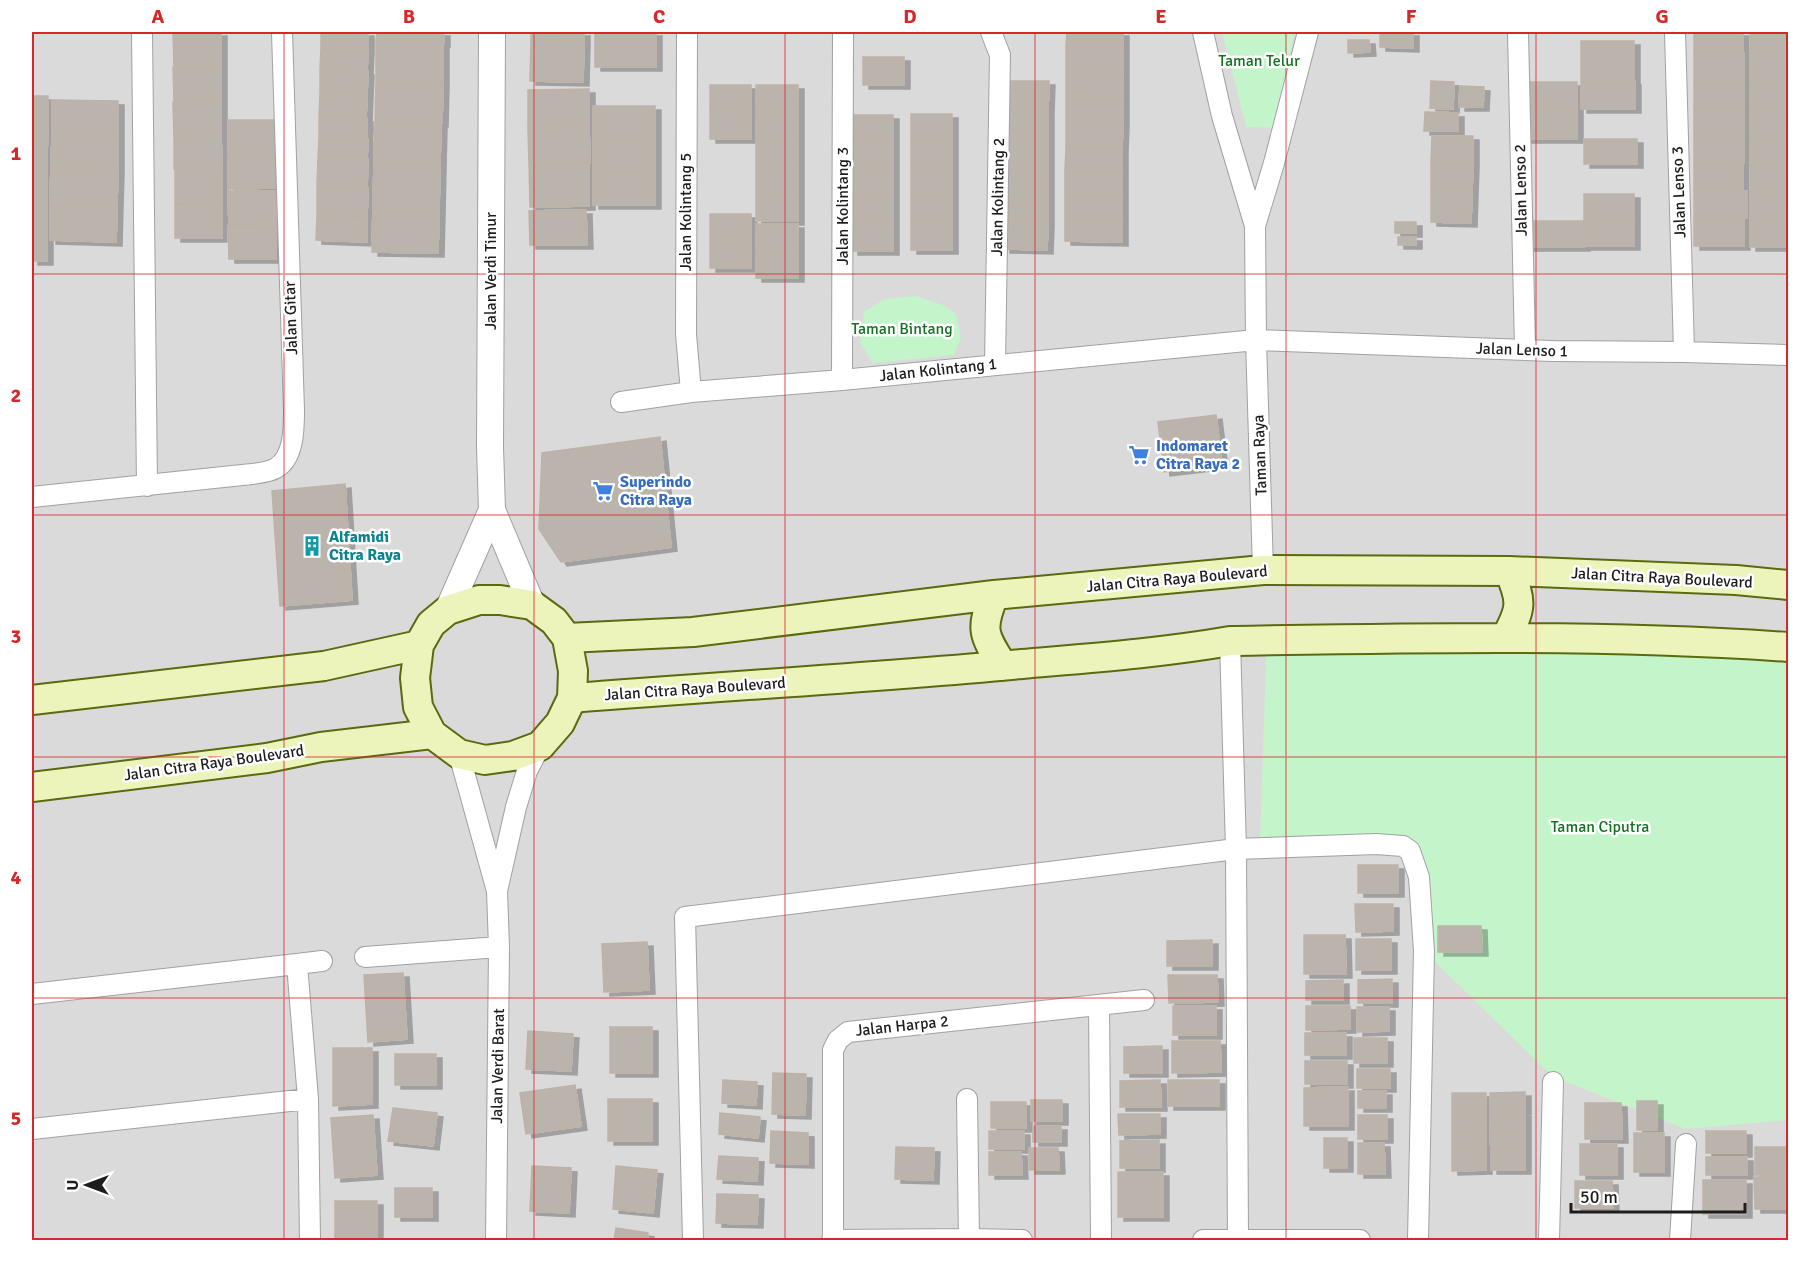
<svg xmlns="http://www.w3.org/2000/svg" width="1820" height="1272" font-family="Signika,sans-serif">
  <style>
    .residential { fill: #dbdada }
    .park { fill: #c3f4ca }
    .building { fill: #bab4ad; stroke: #beb2a7; stroke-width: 1.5; filter: url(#shadow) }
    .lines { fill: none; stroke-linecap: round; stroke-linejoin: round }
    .minor-casing { stroke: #a1a1a1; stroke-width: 22 }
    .tertiary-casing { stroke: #a1a1a1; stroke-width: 28 }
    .secondary-casing { stroke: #5a6a0e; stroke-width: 32 }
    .minor { stroke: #fff; stroke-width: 20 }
    .tertiary { stroke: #fff; stroke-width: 26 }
    .secondary { stroke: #edf4bb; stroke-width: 28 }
    .grid { fill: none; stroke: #d62828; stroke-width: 1.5; stroke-opacity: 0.55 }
    .labels { text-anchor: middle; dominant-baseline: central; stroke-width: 5; stroke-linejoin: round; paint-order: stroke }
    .park-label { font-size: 16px; fill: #147222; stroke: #fff }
    .street-label { font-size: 16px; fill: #1d1d1d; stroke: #fff }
    .shop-label { font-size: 16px; font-weight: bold; fill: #366cbe; stroke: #fff; text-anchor: start }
    .culture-label { font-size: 16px; font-weight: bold; fill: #0d838f; stroke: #fff; text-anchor: start }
    .neatline { fill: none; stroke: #d62828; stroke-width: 2 }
    .grid-label { font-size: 20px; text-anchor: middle; font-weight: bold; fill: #d62828 }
  </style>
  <defs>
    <filter id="shadow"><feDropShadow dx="6" dy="4" stdDeviation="0" flood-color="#0004"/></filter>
  </defs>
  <rect width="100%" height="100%" fill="#edebe3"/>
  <path class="residential" d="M32 32H1788V1240H32Z"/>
  <path class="park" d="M1222 32H1294L1276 128 1246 127Z
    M916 296 943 305 956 314 961 337 954 355 873 363 860 343 864 312 885 299Z
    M1267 631 1788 651V1120L1686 1129 1553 1077 1424 951 1418 877 1397 843 1260 841Z"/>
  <path class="building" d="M221 32V66H174L173 33Z
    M321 32H368V49L321 48Z
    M377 32H444V43L376 41Z
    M531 32H584V41L531 40Z
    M595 32H656V67H595Z
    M1067 32H1123V46L1066 45Z
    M1380 32H1413V48L1380 47Z
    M1694 32H1743V53H1694Z
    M1750 32H1788V54H1750Z
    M531 40 584 41 583 82 530 81Z
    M1348 40H1369L1370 52 1348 53Z
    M376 41 443 43V83L376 82Z
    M1581 41H1634V81H1581Z
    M1066 45 1123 46V73H1066Z
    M321 48 368 49 367 71 320 70Z
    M1694 53H1744V81H1694Z
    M1750 54H1788V82H1750Z
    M863 57H904V85H863Z
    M173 67H221V100L174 101Z
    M320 70 368 71 367 94 320 93Z
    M1066 73H1123V97L1066 96Z
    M1005 81H1049L1048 110 1005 109Z
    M1431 81 1454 82 1453 109 1430 108Z
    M1581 81H1635V109H1581Z
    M1694 81H1744V109H1694Z
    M376 82 443 83 442 123 375 122Z
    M1525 82H1577V110H1525Z
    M1750 82H1788V110H1750Z
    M710 85H751V111H710Z
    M756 85H798V112H756Z
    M1460 86 1484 87 1483 107H1459Z
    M589 89V127L528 128V90Z
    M320 93 367 94 366 118 319 117Z
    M32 96H48V123H32Z
    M1066 96 1123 97V121H1066Z
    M52 100 118 101V137H52Z
    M221 101V135L174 136 173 102Z
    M593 106H655V138H593Z
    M1005 109 1048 110V139H1005Z
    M1694 109H1744V137H1694Z
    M1525 110H1577V139H1525Z
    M1750 110H1788V138H1750Z
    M710 111H751V139H710Z
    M756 112H798V138H756Z
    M1425 112 1458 113V131H1424Z
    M911 114H952V141H911Z
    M852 115H893V142H852Z
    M319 117 367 118V139L319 138Z
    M228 120H275V153L228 154Z
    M1066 121H1123L1122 149 1066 148Z
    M375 122 441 123 440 166 374 164Z
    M32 123H48L47 155H32Z
    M589 127 590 163 529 164 528 128Z
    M221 135 222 169H174V136Z
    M1432 136H1473V164L1431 163Z
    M52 137H118V169L51 168Z
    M1694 137H1744V163H1694Z
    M319 138 368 139 367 159 318 158Z
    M593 138H655V171H593Z
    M756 138H798V167H756Z
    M1750 138H1788V165H1750Z
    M1005 139H1048V163H1005Z
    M1584 139H1637V164H1584Z
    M911 141H952V167H911Z
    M852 142H893V168H852Z
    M1066 148 1122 149V171H1065Z
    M32 155H47V189H32Z
    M228 155H275L276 188 228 189Z
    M318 158 368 159 367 188 317 186Z
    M589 163V206L530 207 529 164Z
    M1005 163H1048V184L1004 183Z
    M1431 163 1473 164 1472 191 1431 190Z
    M1694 163H1743V191H1694Z
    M374 164 440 166 439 211 373 209Z
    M1750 165H1788V192H1750Z
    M756 167H798V193H756Z
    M911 167H952V196H911Z
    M51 168 118 169 117 204 50 203Z
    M852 168H893V197H852Z
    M175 170H222V203L175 204Z
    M593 171H655V205H593Z
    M1065 171H1122V196L1065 195Z
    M1004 183 1048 184V204L1004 203Z
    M317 186 368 188 367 218 317 216Z
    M32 189H47V227H32Z
    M1431 190 1472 191 1471 223 1431 222Z
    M228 191H276V224L229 225Z
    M1694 191H1747V218H1694Z
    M1750 192H1788V220H1750Z
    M756 193H798V221H756Z
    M1584 194H1634V221H1584Z
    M1065 195 1122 196V220L1065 219Z
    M911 196H952V222H911Z
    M852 197H893V223H852Z
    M50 203 117 204 116 242 50 240Z
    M1004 203 1048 204V222L1004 221Z
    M222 204V238H175V205Z
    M373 209 439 211 438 253 372 252Z
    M586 210 587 245H530L529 211Z
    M710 214H751V240H710Z
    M317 216 367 218V242L316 240Z
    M1694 218H1744V246H1694Z
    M1065 219 1122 220V242L1065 241Z
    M1750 220H1788V247H1750Z
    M1004 221 1048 222 1047 250 1004 249Z
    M1528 221H1584V247H1528Z
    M1584 221H1634V246H1584Z
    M911 222H952V250H911Z
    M1395 222H1416V233H1395Z
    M852 223H893V251H852Z
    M756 224H798V250H756Z
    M276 225V259H229L228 226Z
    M32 227H47V261H32Z
    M1398 237H1416V245H1398Z
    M710 240H751V268H710Z
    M756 250H798V278H756Z
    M1216 415 1222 465 1164 472 1158 422Z
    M660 437 671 547 561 562 539 529 542 453Z
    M345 484 352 600 280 606 272 491Z
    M1358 865H1398V893H1358Z
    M1355 904H1393V931L1356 932Z
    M1438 926H1481L1482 952H1438Z
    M1304 935H1345L1346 974H1304Z
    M1356 939H1391V970H1356Z
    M1212 940V966H1167V941Z
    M647 942 649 990 604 992 602 944Z
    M403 973 407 1039 368 1042 364 975Z
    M1168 975H1217L1218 1002 1169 1003Z
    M1392 979V1003H1358V980Z
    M1343 980V1000H1306V981Z
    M1173 1006H1216V1035H1173Z
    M1306 1006H1350V1029L1306 1030Z
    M1357 1007H1389V1031L1357 1032Z
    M610 1027H652V1073H610Z
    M528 1031 573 1034 571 1071 526 1069Z
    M1305 1033H1346V1055H1305Z
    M1354 1038H1387V1063H1354Z
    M1172 1041H1220L1221 1072 1172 1073Z
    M1162 1046V1073H1124V1047Z
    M333 1048H372V1104L333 1106Z
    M395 1054H436V1085H395Z
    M1305 1061H1347V1084H1305Z
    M1357 1069H1390V1088H1357Z
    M773 1073 806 1074 805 1115 772 1114Z
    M723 1080 757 1082 756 1105 722 1103Z
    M1160 1080 1161 1107H1120V1081Z
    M1168 1080H1219V1106H1168Z
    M575 1085 581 1126 526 1134 520 1093Z
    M1348 1087V1126H1304V1088Z
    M1358 1091H1386V1108H1358Z
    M1525 1092V1111L1490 1112V1093Z
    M1452 1093H1486V1112H1452Z
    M608 1099H652V1141H608Z
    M1031 1100H1062V1121H1031Z
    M1637 1101H1657V1130H1637Z
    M991 1102H1026V1128H991Z
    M1585 1103H1621L1622 1139H1585Z
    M393 1108 437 1113 433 1146 388 1141Z
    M1452 1112H1486V1131H1452Z
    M1490 1112H1525V1131H1490Z
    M720 1113 760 1117 758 1138 719 1134Z
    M1118 1114H1160V1134L1119 1135Z
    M373 1115 377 1175 335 1178 331 1118Z
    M1358 1115H1387V1139H1358Z
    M1033 1126H1061V1142H1033Z
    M771 1131 808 1133V1164L770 1163Z
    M989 1131H1024V1149H989Z
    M1706 1131H1746V1153H1706Z
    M1452 1132H1486V1151H1452Z
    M1490 1132H1525V1151H1491Z
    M1634 1133H1664V1172H1634Z
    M1324 1138H1347V1168H1324Z
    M1159 1140V1168H1120V1141Z
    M1358 1143H1384L1385 1174H1358Z
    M1580 1144H1617V1175H1580Z
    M896 1147 934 1148 933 1180 895 1179Z
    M1755 1147H1788V1175H1755Z
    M1029 1148H1058L1059 1170H1029Z
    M1452 1151H1486V1170L1452 1171Z
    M1491 1151H1525V1170H1491Z
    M989 1152H1021L1022 1175H989Z
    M719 1156 758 1158 757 1181 717 1179Z
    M1706 1157H1747V1175H1706Z
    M532 1166 571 1168 569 1213 530 1211Z
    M616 1166 657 1170 653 1213 613 1209Z
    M1118 1172H1163V1217H1118Z
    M1754 1177H1788V1209H1755Z
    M1703 1180H1746V1214H1703Z
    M1575 1181H1612L1613 1208H1575Z
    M395 1188H432V1217H395Z
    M717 1194 758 1195 757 1224 716 1223Z
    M335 1201H377V1240H335Z
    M616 1228 648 1233 647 1240H614Z"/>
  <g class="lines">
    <g class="minor-casing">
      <path id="minor" d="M142 32 147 486
        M687 32 686 334 691 392
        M991 32 1000 55 995 364
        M1203 32 1222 116 1255 226 1256 340 1263 570
        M1518 32 1525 349
        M1675 32 1684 352
        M1255 226 1274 163 1308 32
        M842 380 843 32
        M621 402 691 392 842 380 1256 340 1553 351 1684 352 1788 355
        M32 497 252 474C259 473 270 472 276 468 294 458 294 428 294 410L282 32
        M1230 641 1236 849 1238 1240
        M459 754 497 891 516 807 527 771 540 746
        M365 957 499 947
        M297 964 322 961
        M32 994 297 964 308 1099 310 1240
        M1099 1005 1101 1240
        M967 1099 969 1240
        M32 1129 308 1099
        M496 1240 499 947 497 891
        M693 1240 685 917 1236 849 1376 844 1403 846 1410 851 1419 877 1424 951 1418 1240
        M832 1240 969 1239 1022 1240
        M833 1240V1050L838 1040 848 1032 1144 1000
        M1203 1240H1360
        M1549 1240 1553 1082
        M1680 1240 1686 1144"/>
    </g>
    <g class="tertiary-casing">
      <path id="tertiary" d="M492 32 490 447 492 510 532 605
        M448 610 492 510"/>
    </g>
    <g class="secondary-casing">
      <path id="secondary" d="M994 595C980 630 983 634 1003 666
        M479 600H500L532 605 554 621 567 638 573 671 572 698 560 723 540 746 513 756 485 760 459 754 432 734 418 707 415 678 419 645 431 624 448 610Z
        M1506 637C1522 608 1522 601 1509 571
        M567 638 693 632 994 595 1263 570 1509 571 1736 580 1788 585
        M572 698C722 686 872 678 1022 664 1091 658 1161 653 1230 641 1416 638 1603 634 1788 647
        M32 700 324 666 419 645
        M32 787 267 758 321 747 432 734"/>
    </g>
    <use href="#minor" class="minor"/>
    <use href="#tertiary" class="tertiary"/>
    <use href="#secondary" class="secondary"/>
  </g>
  <path class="grid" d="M284 32V1240M534 32V1240M785 32V1240M1035 32V1240M1286 32V1240M1536 32V1240M32 274H1788M32 515H1788M32 757H1788M32 998H1788"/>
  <defs>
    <g id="supermarket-bare" transform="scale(1.62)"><path d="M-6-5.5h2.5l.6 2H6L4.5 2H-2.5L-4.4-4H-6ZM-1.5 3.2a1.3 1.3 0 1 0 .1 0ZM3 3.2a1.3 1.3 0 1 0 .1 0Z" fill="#3f7fe0" stroke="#fff" stroke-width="2.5" paint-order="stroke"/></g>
    <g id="building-bare" transform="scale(1.62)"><path d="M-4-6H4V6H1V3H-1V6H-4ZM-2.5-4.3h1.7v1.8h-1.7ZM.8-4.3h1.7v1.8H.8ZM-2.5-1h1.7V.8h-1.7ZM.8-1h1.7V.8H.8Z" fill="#0f9aa8" stroke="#fff" stroke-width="2.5" paint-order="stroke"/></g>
  </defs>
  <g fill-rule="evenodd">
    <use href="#supermarket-bare" x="1139" y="455"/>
    <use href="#supermarket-bare" x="603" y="491"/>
    <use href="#building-bare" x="312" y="546"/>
  </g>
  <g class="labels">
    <g class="park-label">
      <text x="1259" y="61">Taman Telur</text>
      <text x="902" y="329">Taman Bintang</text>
      <text x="1600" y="827">Taman Ciputra</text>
    </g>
    <g class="street-label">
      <text transform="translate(1521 190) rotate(-91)">Jalan Lenso 2</text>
      <text transform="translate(1679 192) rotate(-92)">Jalan Lenso 3</text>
      <text transform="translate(998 197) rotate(-89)">Jalan Kolintang 2</text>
      <text transform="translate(843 206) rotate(-90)">Jalan Kolintang 3</text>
      <text transform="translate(686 212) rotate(-90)">Jalan Kolintang 5</text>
      <text transform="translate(491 271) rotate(-90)">Jalan Verdi Timur</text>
      <text transform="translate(291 318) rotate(-92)">Jalan Gitar</text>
      <text transform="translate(1522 350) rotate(2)">Jalan Lenso 1</text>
      <text transform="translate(938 370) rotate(-6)">Jalan Kolintang 1</text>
      <text transform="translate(1260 455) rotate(-92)">Taman Raya</text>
      <text transform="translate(1662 578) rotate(3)">Jalan Citra Raya Boulevard</text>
      <text transform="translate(1177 579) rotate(-5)">Jalan Citra Raya Boulevard</text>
      <text transform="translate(695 689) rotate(-4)">Jalan Citra Raya Boulevard</text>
      <text transform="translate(214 763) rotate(-8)">Jalan Citra Raya Boulevard</text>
      <text transform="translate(902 1026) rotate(-6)">Jalan Harpa 2</text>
      <text transform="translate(498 1066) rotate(-89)">Jalan Verdi Barat</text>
    </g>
    <g class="shop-label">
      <text x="1156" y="446">Indomaret<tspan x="1156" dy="18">Citra Raya 2</tspan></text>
      <text x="620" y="482">Superindo<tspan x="620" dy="18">Citra Raya</tspan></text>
    </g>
    <g class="culture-label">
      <text x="329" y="537">Alfamidi<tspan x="329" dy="18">Citra Raya</tspan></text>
    </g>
  </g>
  <rect width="1820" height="1272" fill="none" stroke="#ffffff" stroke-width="66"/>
  <g transform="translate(87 1185) rotate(270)" stroke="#ffffff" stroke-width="4.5" paint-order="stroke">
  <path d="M0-4.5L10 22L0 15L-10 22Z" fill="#1d1d1d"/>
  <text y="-9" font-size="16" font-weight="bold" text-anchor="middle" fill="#1d1d1d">U</text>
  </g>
  <path d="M1571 1203v9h174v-9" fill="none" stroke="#1d1d1d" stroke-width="3"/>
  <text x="1580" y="1203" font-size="18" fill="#1d1d1d" stroke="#ffffff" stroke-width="4.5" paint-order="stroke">50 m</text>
  <rect x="33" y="33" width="1754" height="1206" class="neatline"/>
  <g class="grid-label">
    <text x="158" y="23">A</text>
    <text x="409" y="23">B</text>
    <text x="659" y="23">C</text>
    <text x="910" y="23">D</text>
    <text x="1161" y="23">E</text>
    <text x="1411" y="23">F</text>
    <text x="1662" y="23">G</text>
    <text x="16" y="160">1</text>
    <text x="16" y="402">2</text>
    <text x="16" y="643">3</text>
    <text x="16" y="884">4</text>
    <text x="16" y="1125">5</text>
  </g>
</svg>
